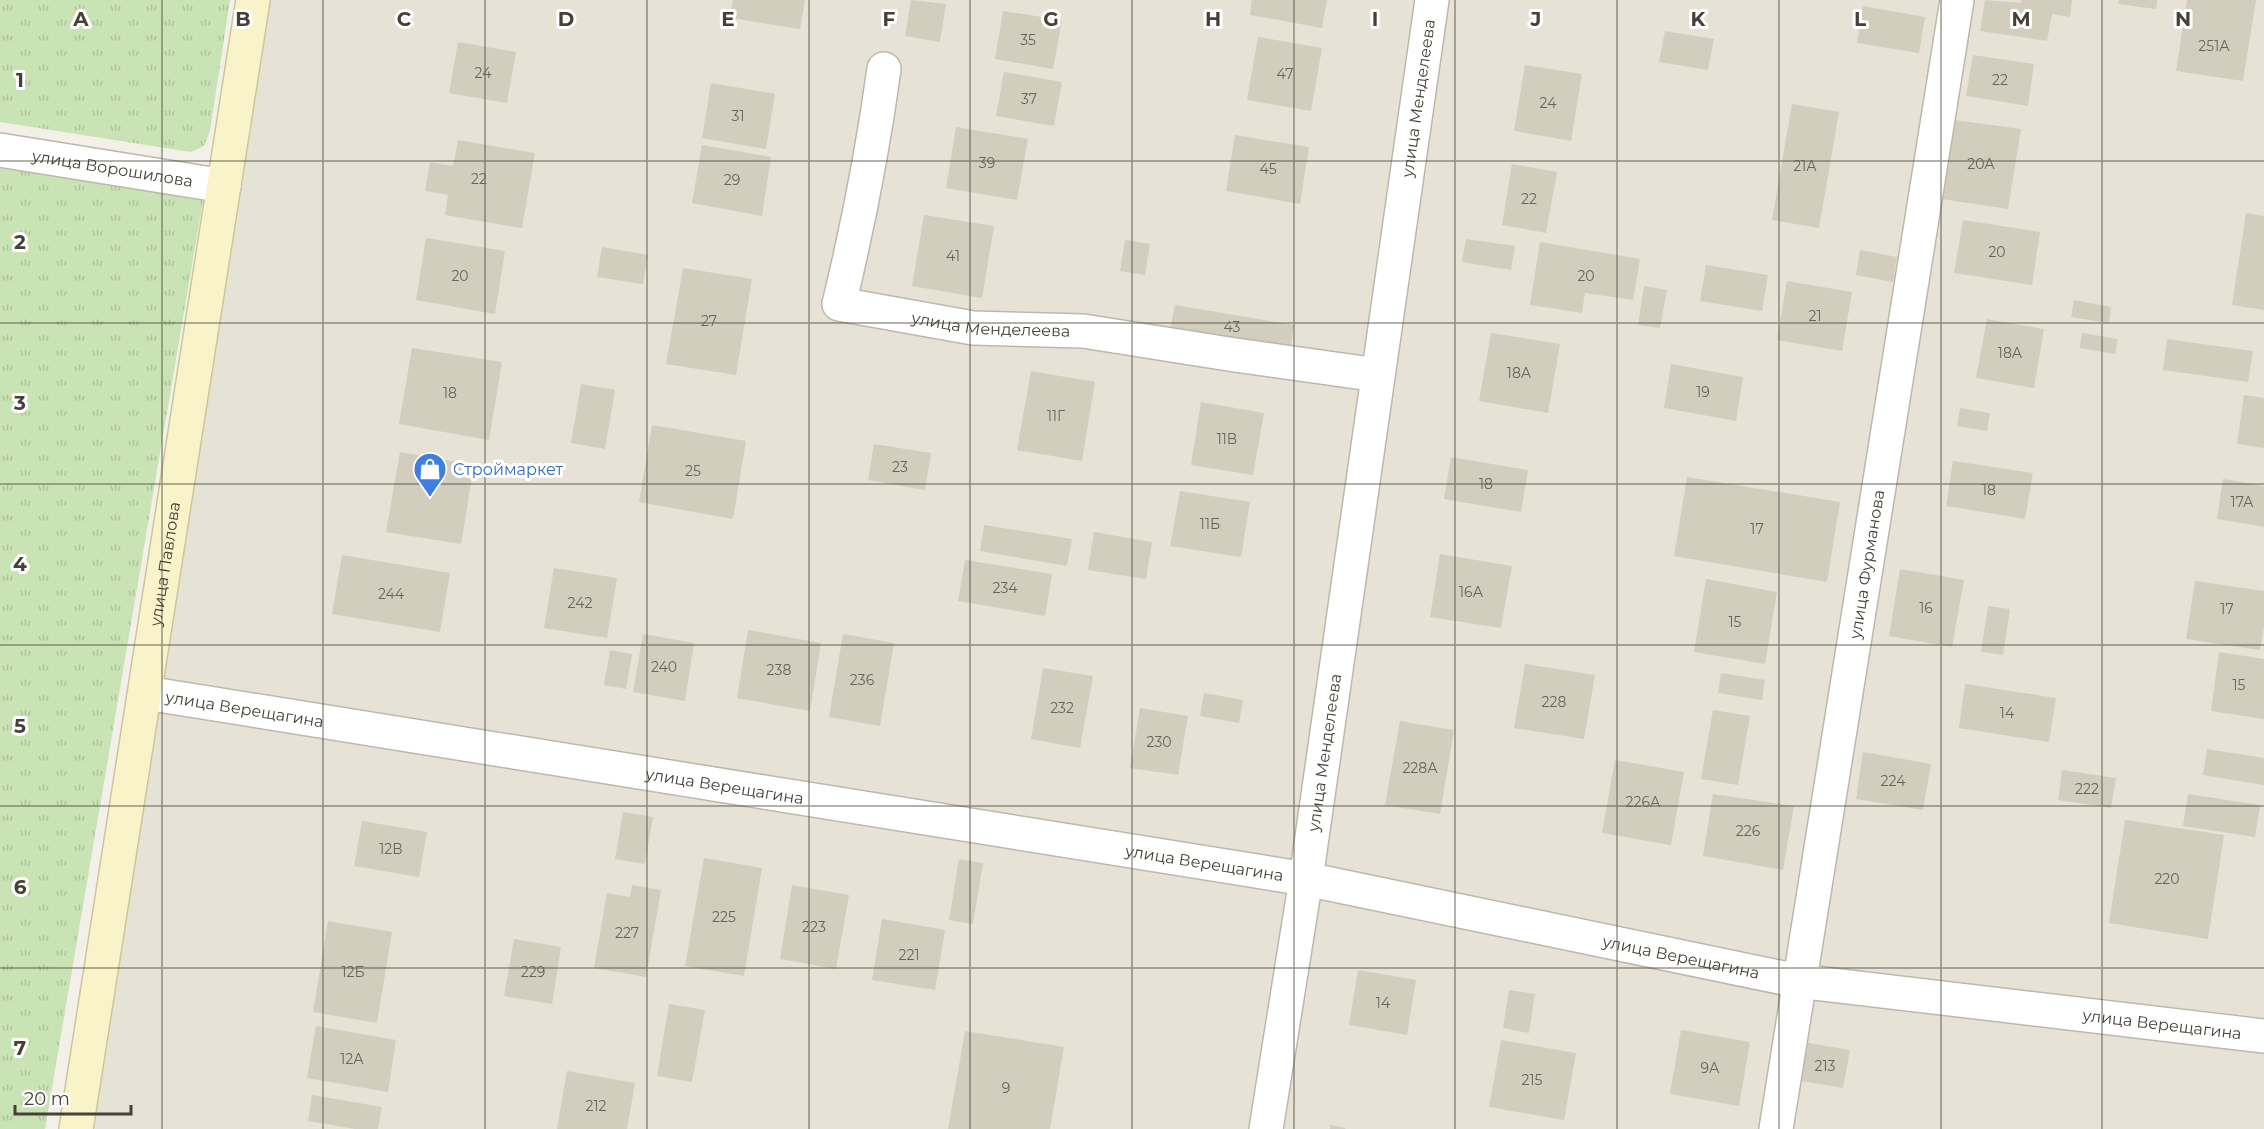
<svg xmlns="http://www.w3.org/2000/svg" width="2264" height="1129" font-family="Montserrat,sans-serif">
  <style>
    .residential { fill: #e6e2d6 }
    .grass { fill: url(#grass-tufts) }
    .building { fill: #d3cdbe }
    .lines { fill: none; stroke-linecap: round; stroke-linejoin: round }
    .street-casing { stroke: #bdb8ab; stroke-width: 36 }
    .secondary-casing { stroke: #cec59b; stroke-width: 36 }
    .street { stroke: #fff; stroke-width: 33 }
    .secondary { stroke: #f9f3ca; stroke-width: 33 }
    .grid { fill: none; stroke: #454137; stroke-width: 1.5; stroke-opacity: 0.55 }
    .labels { text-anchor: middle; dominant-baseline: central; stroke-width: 6; stroke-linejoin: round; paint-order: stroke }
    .number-label { font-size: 14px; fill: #686459 }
    .street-label { font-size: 16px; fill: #454137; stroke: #fff }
    .shop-label { font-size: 16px; fill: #366cbe; stroke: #fff; text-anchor: start }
    .grid-label { font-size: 20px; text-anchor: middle; font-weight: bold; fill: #454137; stroke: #fff; stroke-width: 6; stroke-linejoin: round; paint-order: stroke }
  </style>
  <defs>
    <pattern id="grass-tufts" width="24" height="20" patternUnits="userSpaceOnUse" patternTransform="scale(1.5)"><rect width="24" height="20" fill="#c9e3b4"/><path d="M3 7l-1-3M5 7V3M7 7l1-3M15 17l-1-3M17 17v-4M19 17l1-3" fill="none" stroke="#aec49b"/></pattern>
  </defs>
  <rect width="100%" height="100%" fill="#f2f0e8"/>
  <path class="residential" d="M253 0H2264V1129H76Z"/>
  <path class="grass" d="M0 0H230L210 131 204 146 191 152 0 122Z
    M0 150 206 183 45 1129H0Z"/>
  <path class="building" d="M733 0H805L800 29 730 18Z
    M911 0 946 4 940 42 905 36Z
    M1252 0H1327L1322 28 1250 15Z
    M1985 0 2021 3V0H2072L2070 17 2052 14 2047 41 1980 31Z
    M2119 0H2157L2156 9 2118 4Z
    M2187 0H2256L2243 81 2176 71Z
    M1863 6 1925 17 1919 53 1857 43Z
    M1003 11 1062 20 1053 69 995 59Z
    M1665 31 1714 39 1708 70 1659 62Z
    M1258 37 1322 48 1311 111 1247 100Z
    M458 42 516 52 507 103 449 93Z
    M1973 55 2034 64 2028 106 1966 96Z
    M1525 65 1582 74 1571 141 1514 131Z
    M1004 72 1062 82 1054 126 996 116Z
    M711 83 775 94 766 149 702 138Z
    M1792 104 1839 112 1819 228 1772 220Z
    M1954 120 2021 129 2008 209 1942 199Z
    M956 127 1028 139 1017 200 946 188Z
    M1235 135 1309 147 1300 204 1226 191Z
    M458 140 535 153 522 228 445 215 448 195 425 191 430 162 453 166Z
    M702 145 771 157 762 216 692 203Z
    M1512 164 1557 172 1546 233 1502 225Z
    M2246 213 2264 216V310L2232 305Z
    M924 215 994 226 982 298 912 286Z
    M1963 220 2040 232 2032 285 1954 273Z
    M426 238 505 251 495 314 416 300Z
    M1466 239 1515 246 1511 270 1462 262Z
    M1125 240 1150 244 1145 275 1120 271Z
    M1540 242 1640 259 1633 300 1585 293 1582 313 1530 305Z
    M602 247 648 255 643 284 597 277Z
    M1860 250 1897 257 1893 282 1856 275Z
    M1706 265 1768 275 1762 311 1700 301Z
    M683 268 752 279 736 375 666 364Z
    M1787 281 1852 292 1842 351 1777 340Z
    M1644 286 1667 290 1660 328 1638 325Z
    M2074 300 2111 307 2109 323 2071 317Z
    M1175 305 1294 325 1290 350 1170 330Z
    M1987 319 2044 329 2034 388 1976 378Z
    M1491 333 1560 344 1548 413 1479 401Z
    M2082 333 2118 339 2115 354 2080 348Z
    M2167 339 2253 351 2248 382 2163 370Z
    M412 348 502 362 489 440 399 424Z
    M1671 364 1743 377 1736 421 1664 408Z
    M1031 371 1095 382 1082 461 1017 450Z
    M581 384 615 390 605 449 571 443Z
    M2244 395 2264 398V448L2237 444Z
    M1201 402 1264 413 1253 475 1191 465Z
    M1960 408 1990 413 1987 431 1957 426Z
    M652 425 746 441 733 519 639 502Z
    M874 444 931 453 925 490 868 480Z
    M400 452 474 465 461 544 386 532Z
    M1451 457 1528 470 1521 512 1444 499Z
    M1953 461 2033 473 2025 519 1946 506Z
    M1687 477 1840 502 1827 582 1674 556Z
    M2223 479 2264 486V527L2217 519Z
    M1180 491 1250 502 1241 557 1170 546Z
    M984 525 1072 539 1067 566 980 551Z
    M1094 532 1152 542 1146 579 1088 570Z
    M1440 554 1512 566 1501 628 1430 617Z
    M342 555 450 573 440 632 332 614Z
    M965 560 1052 574 1045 616 958 601Z
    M554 568 617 578 607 638 544 628Z
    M1900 569 1964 580 1952 647 1889 636Z
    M1706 579 1777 592 1765 664 1694 652Z
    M2195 581 2264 591V627L2260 650 2186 639Z
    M1988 606 2010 609 2003 655 1981 652Z
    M748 630 821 643 810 711 737 698Z
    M643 634 694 643 685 701 633 692Z
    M843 634 894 643 880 726 829 717Z
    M610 650 632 654 626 689 604 685Z
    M2219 652 2264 659V719L2211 711Z
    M1525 664 1595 675 1584 739 1514 728Z
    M1043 668 1093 676 1080 748 1031 739Z
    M1721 673 1765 680 1762 700 1718 693Z
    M1965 684 2056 698 2049 742 1959 728Z
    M1204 693 1243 700 1239 723 1200 716Z
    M1140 708 1188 716 1178 775 1130 768Z
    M1713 710 1750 716 1738 785 1701 779Z
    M1400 721 1454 730 1440 814 1385 805Z
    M2207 749 2264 758V785L2203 775Z
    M1863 752 1931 764 1923 810 1856 799Z
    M1615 760 1684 772 1671 845 1602 833Z
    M2062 770 2116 778 2111 808 2058 800Z
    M1713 794 1794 806 1783 870 1703 856Z
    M2188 794 2260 805 2255 837 2183 826Z
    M623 812 653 817 645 864 615 859Z
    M2125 820 2224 835 2208 939 2109 923Z
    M362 821 427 832 419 877 354 866Z
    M704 858 762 868 744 976 685 966Z
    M959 859 983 863 973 924 949 920Z
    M632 885 661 890 646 977 594 968 607 893 630 897Z
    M792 885 849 895 836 969 780 959Z
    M882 919 945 930 935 990 872 980Z
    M328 921 392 932 377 1023 313 1012Z
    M514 939 561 947 552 1004 504 996Z
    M1358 970 1416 980 1407 1035 1349 1025Z
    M1509 990 1535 994 1529 1033 1503 1028Z
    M669 1004 705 1010 692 1082 657 1076Z
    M316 1026 396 1040 388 1092 307 1078Z
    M1681 1030 1750 1042 1739 1106 1670 1094Z
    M965 1031 1064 1047 1050 1129H948Z
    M1501 1040 1576 1053 1564 1120 1489 1107Z
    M1808 1043 1850 1050 1843 1088 1801 1081Z
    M567 1071 635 1083 627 1129H557Z
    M312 1095 382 1107 378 1129H355L308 1121Z
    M1330 1125 1346 1128 1345 1129H1330Z"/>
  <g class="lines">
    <g class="street-casing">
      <g id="street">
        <path id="s1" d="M884 69C873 149 858 226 839 304L973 328 1083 331 1235 355 1378 375"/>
        <path id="s2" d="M0 150 224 186"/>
        <path id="s3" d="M146 693 1306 879 1798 981 2264 1036"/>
        <path id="s4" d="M1266 1129 1306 879 1432 0"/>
        <path id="s5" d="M1776 1129 1957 0"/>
      </g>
    </g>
    <g class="secondary-casing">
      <g id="secondary">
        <path id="s6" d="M76 1129 253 0"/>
      </g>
    </g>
    <use href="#street" class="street"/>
    <use href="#secondary" class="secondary"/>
  </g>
  <path class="grid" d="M162 0V1129M323 0V1129M485 0V1129M647 0V1129M809 0V1129M970 0V1129M1132 0V1129M1294 0V1129M1455 0V1129M1617 0V1129M1779 0V1129M1941 0V1129M2102 0V1129M0 161H2264M0 323H2264M0 484H2264M0 645H2264M0 806H2264M0 968H2264"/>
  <defs>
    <g id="shop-pin" transform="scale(1.725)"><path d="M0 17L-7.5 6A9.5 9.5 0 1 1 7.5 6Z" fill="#3f7fe0" stroke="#fff"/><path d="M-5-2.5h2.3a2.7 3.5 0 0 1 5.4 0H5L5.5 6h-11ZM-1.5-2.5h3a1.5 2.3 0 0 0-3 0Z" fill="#fff"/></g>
  </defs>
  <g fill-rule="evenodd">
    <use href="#shop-pin" x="430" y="469"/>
  </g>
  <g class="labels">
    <g class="number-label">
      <text x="1028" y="40">35</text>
      <text x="2214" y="46">251А</text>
      <text x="483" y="73">24</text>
      <text x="1285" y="74">47</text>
      <text x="2000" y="80">22</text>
      <text x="1029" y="99">37</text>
      <text x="1548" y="103">24</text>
      <text x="738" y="116">31</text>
      <text x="987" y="163">39</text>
      <text x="1981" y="164">20А</text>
      <text x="1805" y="166">21А</text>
      <text x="1268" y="169">45</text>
      <text x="479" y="179">22</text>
      <text x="732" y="180">29</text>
      <text x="1529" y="199">22</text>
      <text x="1997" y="252">20</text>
      <text x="953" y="256">41</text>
      <text x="460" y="276">20</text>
      <text x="1586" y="276">20</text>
      <text x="1815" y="316">21</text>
      <text x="709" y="321">27</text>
      <text x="1232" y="327">43</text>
      <text x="2010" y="353">18А</text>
      <text x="1519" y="373">18А</text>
      <text x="1703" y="392">19</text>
      <text x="450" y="393">18</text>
      <text x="1056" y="416">11Г</text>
      <text x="1227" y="439">11В</text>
      <text x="900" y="467">23</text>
      <text x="693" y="471">25</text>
      <text x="1486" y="484">18</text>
      <text x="1989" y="490">18</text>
      <text x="2242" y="502">17А</text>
      <text x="1210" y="524">11Б</text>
      <text x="1757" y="529">17</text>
      <text x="1005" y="588">234</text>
      <text x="1471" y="592">16А</text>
      <text x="391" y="594">244</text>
      <text x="580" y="603">242</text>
      <text x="1926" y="608">16</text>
      <text x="2227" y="609">17</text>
      <text x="1735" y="622">15</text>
      <text x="664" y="667">240</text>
      <text x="779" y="670">238</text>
      <text x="862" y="680">236</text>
      <text x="2239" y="685">15</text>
      <text x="1554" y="702">228</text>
      <text x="1062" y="708">232</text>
      <text x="2007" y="713">14</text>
      <text x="1159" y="742">230</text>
      <text x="1420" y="768">228А</text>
      <text x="1893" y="781">224</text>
      <text x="2087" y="789">222</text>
      <text x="1643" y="802">226А</text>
      <text x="1748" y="831">226</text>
      <text x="391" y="849">12В</text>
      <text x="2167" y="879">220</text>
      <text x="724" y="917">225</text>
      <text x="814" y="927">223</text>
      <text x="627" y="933">227</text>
      <text x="909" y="955">221</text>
      <text x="353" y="972">12Б</text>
      <text x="533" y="972">229</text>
      <text x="1383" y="1003">14</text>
      <text x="352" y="1059">12А</text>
      <text x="1825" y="1066">213</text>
      <text x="1710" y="1068">9А</text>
      <text x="1532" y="1080">215</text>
      <text x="1006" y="1088">9</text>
      <text x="596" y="1106">212</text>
    </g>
    <g class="street-label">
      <text stroke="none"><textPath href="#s4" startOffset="1042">улица Менделеева</textPath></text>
      <text stroke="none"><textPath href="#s2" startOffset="114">улица Ворошилова</textPath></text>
      <text stroke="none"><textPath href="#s1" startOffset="393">улица Менделеева</textPath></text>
      <text stroke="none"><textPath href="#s5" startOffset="572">улица Фурманова</textPath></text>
      <text stroke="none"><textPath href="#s6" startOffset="572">улица Павлова</textPath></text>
      <text stroke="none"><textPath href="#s3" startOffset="100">улица Верещагина</textPath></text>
      <text stroke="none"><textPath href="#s4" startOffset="381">улица Менделеева</textPath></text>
      <text stroke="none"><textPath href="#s3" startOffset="586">улица Верещагина</textPath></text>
      <text stroke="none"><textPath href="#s3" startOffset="1072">улица Верещагина</textPath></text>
      <text stroke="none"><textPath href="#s3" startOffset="1558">улица Верещагина</textPath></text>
      <text stroke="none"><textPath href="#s3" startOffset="2044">улица Верещагина</textPath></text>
    </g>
    <g class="shop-label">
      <text x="453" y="469">Строймаркет</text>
    </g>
  </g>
  <g class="grid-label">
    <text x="81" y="26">A</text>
    <text x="243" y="26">B</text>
    <text x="404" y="26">C</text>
    <text x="566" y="26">D</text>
    <text x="728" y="26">E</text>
    <text x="889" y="26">F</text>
    <text x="1051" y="26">G</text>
    <text x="1213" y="26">H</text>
    <text x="1375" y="26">I</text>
    <text x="1536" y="26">J</text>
    <text x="1698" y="26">K</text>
    <text x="1860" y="26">L</text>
    <text x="2021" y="26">M</text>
    <text x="2183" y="26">N</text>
    <text x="20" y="87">1</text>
    <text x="20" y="249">2</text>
    <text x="20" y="410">3</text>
    <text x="20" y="571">4</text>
    <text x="20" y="733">5</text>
    <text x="20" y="894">6</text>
    <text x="20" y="1055">7</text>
  </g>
  <path d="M15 1105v9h116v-9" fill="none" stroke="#454137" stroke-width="3"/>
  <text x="24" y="1105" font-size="18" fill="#454137" stroke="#ffffff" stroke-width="4.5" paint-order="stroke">20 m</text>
</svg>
